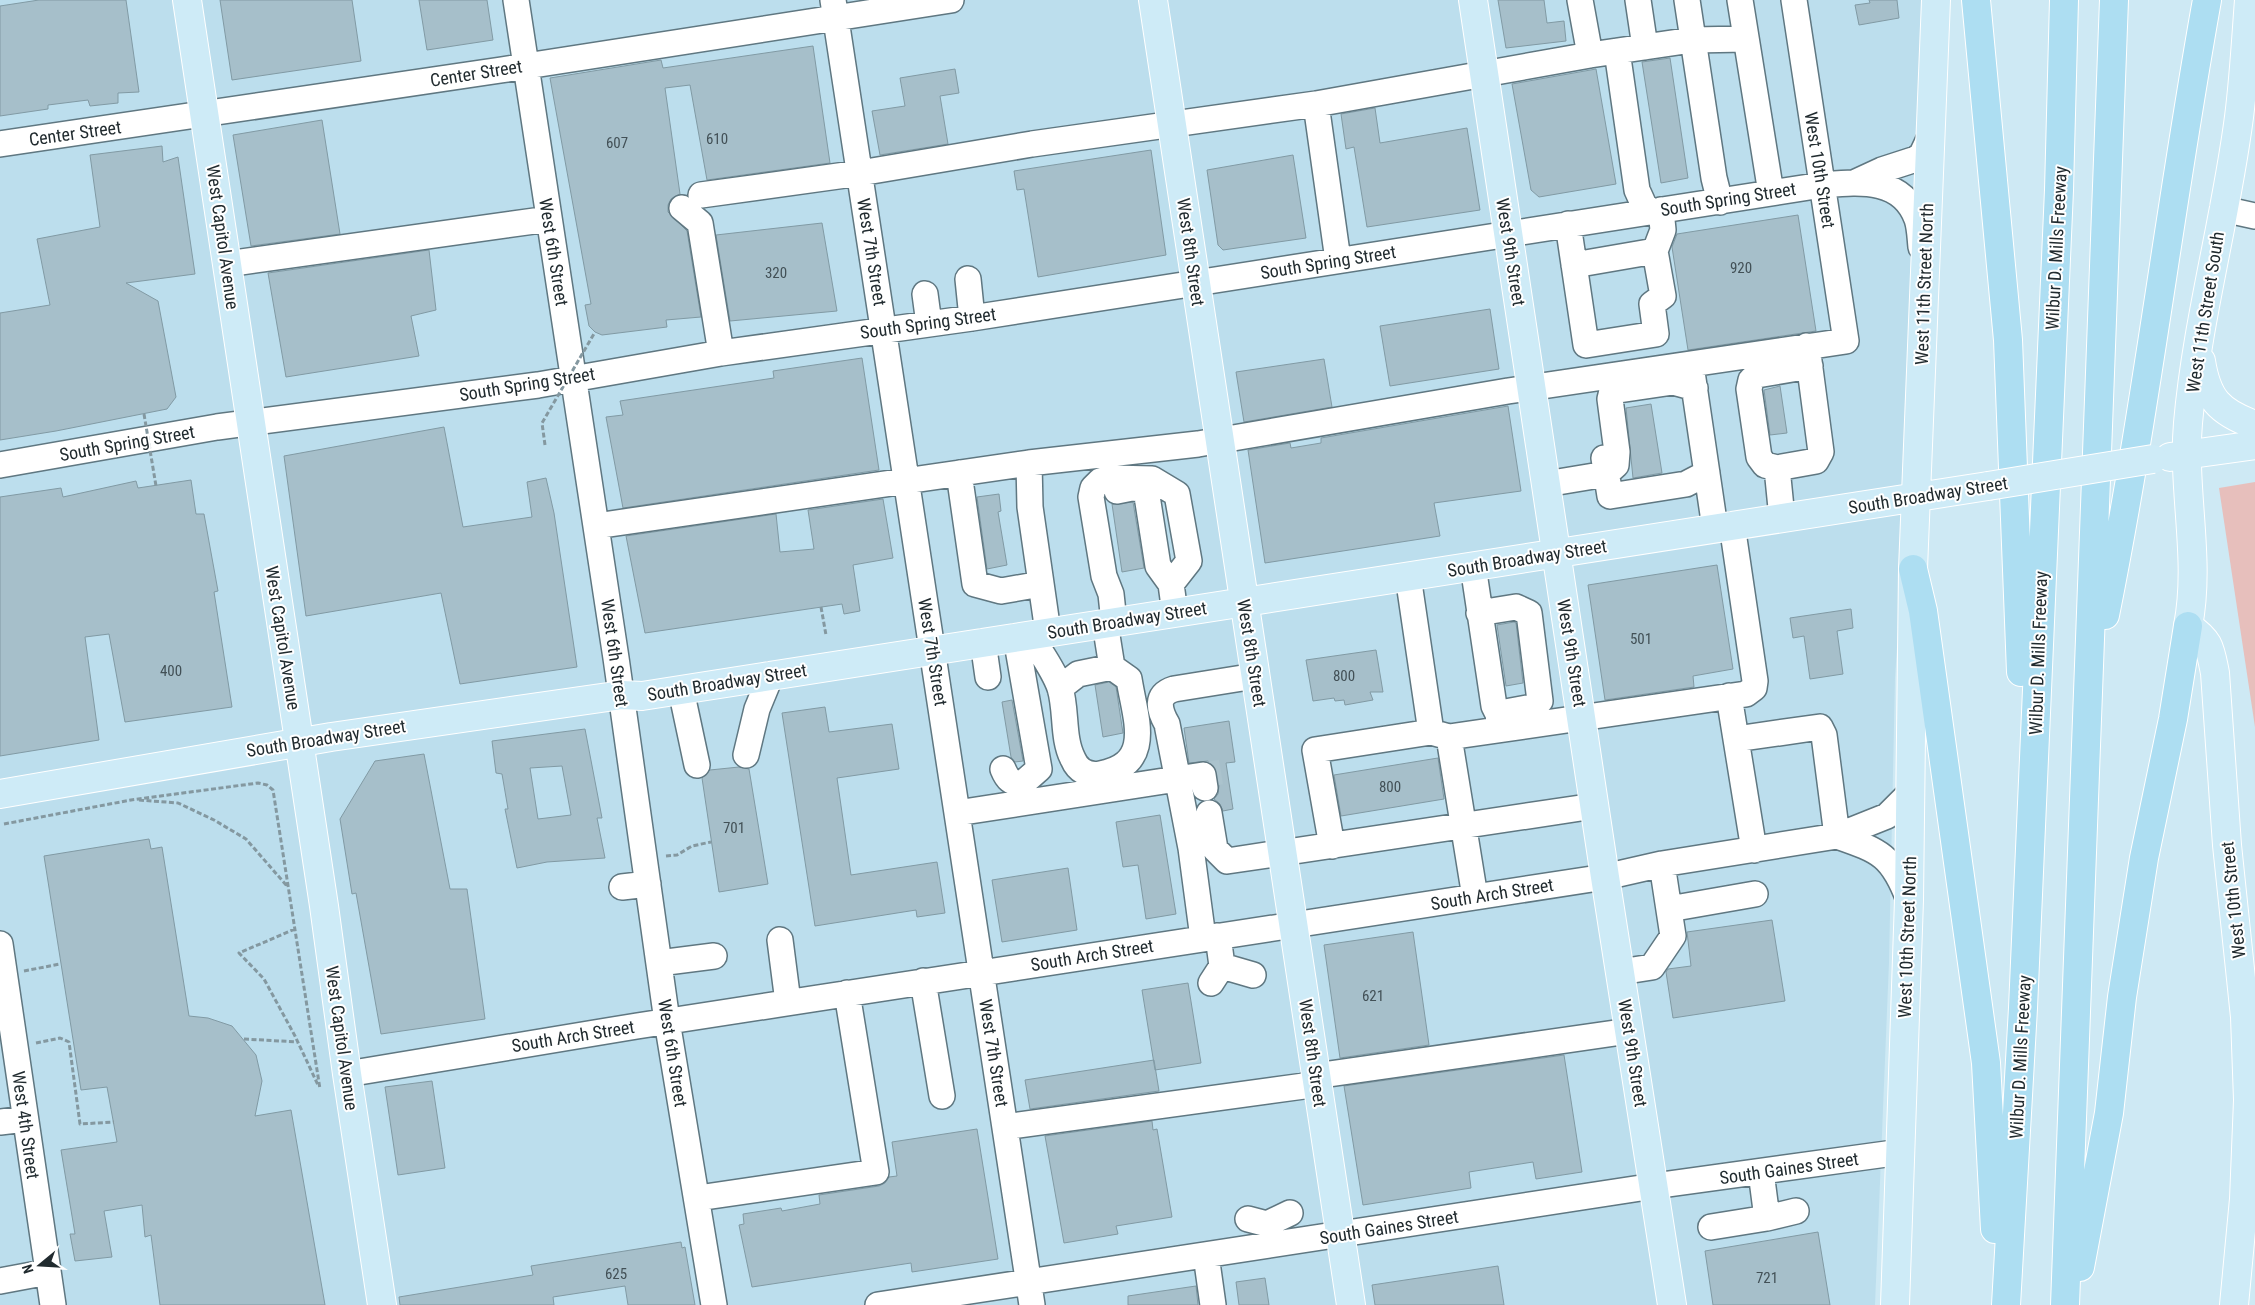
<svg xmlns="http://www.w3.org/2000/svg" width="2255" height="1305" font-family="'Roboto Condensed',sans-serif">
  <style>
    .built { fill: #bcdeed }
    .green { fill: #e7bfbc }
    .building { fill: #a6bfca; stroke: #819aa4; fill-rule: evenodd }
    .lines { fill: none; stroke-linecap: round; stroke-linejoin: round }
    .minor-tunnel { stroke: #abc3cd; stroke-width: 25; stroke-dasharray: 25 12; stroke-linecap: butt }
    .minor-casing { stroke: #5f7781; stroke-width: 28 }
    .major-casing { stroke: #fff; stroke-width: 30 }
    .highway-casing { stroke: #fff; stroke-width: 30 }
    .path { stroke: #8498a0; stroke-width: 3; stroke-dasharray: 5 2.5; stroke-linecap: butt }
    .minor { stroke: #fff; stroke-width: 25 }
    .major { stroke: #ceebf7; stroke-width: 28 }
    .highway { stroke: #addef2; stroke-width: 28 }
    .major-bridge-casing { stroke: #fff; stroke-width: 30; stroke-linecap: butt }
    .path-bridge { stroke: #8498a0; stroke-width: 3; stroke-dasharray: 5 2.5; stroke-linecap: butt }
    .major-bridge { stroke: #ceebf7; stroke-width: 28 }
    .labels { text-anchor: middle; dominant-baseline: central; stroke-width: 4; stroke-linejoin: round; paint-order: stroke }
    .number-label { font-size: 15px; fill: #425056 }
    .street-label { font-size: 18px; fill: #212b2f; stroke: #fff }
  </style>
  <rect width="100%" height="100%" fill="#cee9f4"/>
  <path class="built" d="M0 0H1936L1930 137 1895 678 1889 962 1875 1305H0Z"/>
  <path class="green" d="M2255 482V727L2219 488Z"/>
  <path class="building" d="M39 0H126L139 92 118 93V103L90 106 88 100 48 105V109L0 116V6Z
    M220 0H352L361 61 232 80Z
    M419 0H487L493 40 427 50Z
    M1498 0H1544L1547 23 1564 21 1566 41 1506 48Z
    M1869 0H1897L1899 18 1859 25 1855 5 1870 3Z
    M813 46 830 163 707 180 690 85 665 88 680 194 671 199 668 205V212L687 231 701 317 666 320 667 327 602 335 595 332 589 326 585 305 591 304 550 78 661 60 663 68Z
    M1670 58 1688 178 1661 183 1642 62Z
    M955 69 959 93 940 96 948 144 880 155 872 111 905 106 900 78Z
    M1596 69 1616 184 1539 197 1531 190 1512 84Z
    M1375 108 1380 143 1467 128 1480 210 1367 227 1354 147 1346 149 1341 114Z
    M322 120 340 234 251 246 233 135Z
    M162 146 163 162 178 157 195 274 126 283 158 301 176 397 167 409 56 431 0 440V313L50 305 37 239 100 227 90 155Z
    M1151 150 1166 255 1038 277 1024 189 1017 190 1014 171Z
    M1293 155 1306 238 1223 250 1218 245 1207 170Z
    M1798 215 1816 331 1688 350 1672 247 1677 234Z
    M822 223 837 311 730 321 716 235Z
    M429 250 436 310 411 316 419 356 286 377 268 273Z
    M1490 309 1499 369 1390 386 1380 326Z
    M862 358 879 470 623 508 606 417 623 415 620 401 774 378 773 371Z
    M1324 359 1332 407 1244 422 1236 372Z
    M1780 386 1787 433 1770 435 1764 390Z
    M1651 404 1662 473 1633 478 1626 408Z
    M1508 406 1521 491 1434 503 1440 536 1265 563 1248 450 1290 443 1291 448 1321 443V438Z
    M444 427 463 527 532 517 527 482 546 478 554 513 577 667 460 684 441 593 306 616 284 456Z
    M191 480 196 514H204L218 591 214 592 232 707 125 722 109 634 85 637 99 740 0 756V497L61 488 63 497 136 481 138 488Z
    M999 494 1001 511 998 512 1007 565 987 569 977 497Z
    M883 499 893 558 853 565 860 611 844 614 842 604 645 633 626 536 776 514 780 552 814 549 808 510Z
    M1133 502 1144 568 1122 572 1112 504Z
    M1717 565 1733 669 1693 676 1694 687 1605 700 1588 585Z
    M1851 609 1853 628 1837 631 1843 674 1810 679 1804 636 1793 638 1790 618Z
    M1514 622 1516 623 1523 683 1506 686 1497 625Z
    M1376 650 1383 692H1370L1373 700 1345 705 1344 700 1335 701 1334 698 1313 701 1306 660Z
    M1109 682 1116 687 1123 733 1103 737 1095 685Z
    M1012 700 1023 761 1015 762 1011 757 1002 702Z
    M825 707 829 732 892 724 899 769 837 778 851 875 937 862 945 913 917 917 916 910 815 926 782 713Z
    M1229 721 1235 762 1226 763 1233 809 1223 811 1220 804 1214 799 1218 794 1219 786 1214 766 1208 761 1189 763 1184 728Z
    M585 729 602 818H597L605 858 547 862 517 868 505 809H508L502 774 496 773 492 741ZM562 766 571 815 538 819 530 768Z
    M424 754 450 889H467L485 1019 381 1034 356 893 352 894 340 819 375 761Z
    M1438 758 1444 799 1341 816 1334 775Z
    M739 767 749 769 768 884 719 892 702 778 710 770Z
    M1160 815 1176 914 1146 919 1138 865 1123 867 1116 822Z
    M149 839 151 849 162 847 189 1016 208 1018 232 1026 256 1055 262 1081 255 1116 291 1110 325 1305H160L151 1235 145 1237 142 1205 104 1211 112 1257 75 1261 70 1234H75L61 1150 117 1142 107 1087 81 1090 44 856Z
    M1068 868 1077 930 1002 942 992 880Z
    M1772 920 1785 1001 1673 1018 1666 972 1668 969 1691 966 1687 932Z
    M1413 932 1429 1045 1340 1058 1324 945Z
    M1188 983 1201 1063 1155 1070 1142 990Z
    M1564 1055 1582 1172 1536 1179 1533 1162 1469 1172 1471 1188 1363 1205 1344 1086Z
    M1154 1060 1159 1091 1030 1109 1025 1080Z
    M432 1081 445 1168 398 1175 385 1087Z
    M1152 1121 1153 1130 1157 1129 1172 1217 1116 1226 1118 1234 1064 1243 1045 1136Z
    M977 1129 998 1259 912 1272 911 1263 752 1287 739 1225 744 1224 743 1214 781 1208 782 1211 820 1204 819 1195 879 1186 885 1183 889 1177 897 1176 892 1142Z
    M1818 1232 1830 1305H1713L1705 1251Z
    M681 1242 682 1248 685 1247 695 1305H628L625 1286 553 1297 554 1305H400L399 1297 533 1275 531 1266Z
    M1498 1266 1504 1305H1375L1372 1285Z
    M1265 1278 1269 1305H1239L1236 1282Z
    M1196 1286 1198 1305H1128V1296Z"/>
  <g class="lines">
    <path class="minor-tunnel" d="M1203 775 1221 772"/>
    <g class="minor-casing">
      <path id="minor" d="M516 0 616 658 667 1021 714 1305
        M833 0 1032 1305
        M1580 0 1590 55
        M1638 0 1645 47
        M1687 0 1714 178 1720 202
        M1740 0 1771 193
        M1617 51 1637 190 1647 212
        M1316 104 1338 260
        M0 144 501 70 951 0
        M1856 182 1882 170 1916 159 1922 154 1930 137
        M701 195 860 173 1032 144 1316 104 1590 55 1692 40 1746 39
        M682 208 700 223 721 353
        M2223 209 2255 216
        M1568 224 1586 345 1656 334 1652 304 1663 296 1655 251 1663 230 1661 210
        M227 264 549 219
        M1574 265 1655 251
        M968 279 972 318
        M925 294 929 324
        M1692 372 1715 528
        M1604 458 1610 496 1686 484 1707 473
        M1029 463 1030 507 1048 632
        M0 465 217 427 538 385 721 353 972 318 1822 185C1859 182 1902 177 1917 219 1920 228 1920 238 1921 247
        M1777 468 1765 465 1759 457 1749 389 1751 380 1757 375 1810 366
        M959 473 975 584 1001 591 1041 584
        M1546 484 1606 474 1616 465 1617 452 1610 399 1612 391 1673 382 1695 388
        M1117 491 1132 488 1143 489 1147 496 1158 566 1171 584
        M1782 518 1777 468 1816 461 1821 452 1807 346
        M596 526 1029 463 1198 444 1508 391 1846 341 1794 0
        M1473 566 1494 706 1498 714 1500 729
        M1479 613 1516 607 1529 613 1540 701 1533 707 1500 713
        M1114 622 1111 594 1104 576 1091 497 1093 488 1100 481 1112 478 1152 479 1177 494 1189 561 1171 584 1175 613
        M1105 623 1112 667
        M1030 635C1040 652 1054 670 1060 688 1067 711 1062 738 1073 759 1078 771 1088 776 1100 774 1155 764 1135 718 1129 679L1112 667 1078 674 1060 688
        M983 642 988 677
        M681 690 697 765
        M1729 696 1754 850
        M1431 732 1449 737 1746 694 1754 688 1755 681 1732 525
        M1449 737 1475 897
        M1736 739 1820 727 1824 735 1837 836
        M746 755 757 709 771 675
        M1003 769C1007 779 1011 783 1022 784L1039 769 1016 637
        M957 813 1203 775 1205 788
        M1209 813 1215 849 1227 861 1594 806
        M1837 836C1880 851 1892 855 1909 900
        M1332 846 1315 750 1431 732 1408 576
        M622 887 648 884
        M1669 909 1755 894
        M1203 938 1191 848 1167 724C1159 710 1155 695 1174 689L1255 676
        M780 940 788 1002
        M0 944 53 1305
        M659 963 714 956
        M1222 966 1253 975
        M1620 972 1652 967 1673 936 1662 864
        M923 981 942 1096
        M1211 983 1222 966 1218 936
        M347 1074 637 1026 1605 877 1662 864 1837 836 1887 816 1910 793
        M0 1122 25 1119
        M1005 1127 1304 1086 1329 1074 1629 1031
        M698 1198 876 1172 847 993
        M1767 1218 1796 1211
        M1248 1219 1267 1224 1290 1213
        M1711 1227 1767 1218 1761 1172
        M1206 1255 1213 1305
        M0 1281 48 1272
        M878 1305 1654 1186 1901 1152"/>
    </g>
    <g class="major-casing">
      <path id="major" d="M187 0 324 906 347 1074 382 1305
        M1153 0 1351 1305
        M1473 0 1605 877 1672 1305
        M2201 361C2207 399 2219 412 2255 425
        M2170 457 2255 445
        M0 794 331 737 622 695 642 696 1988 486
        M1895 1305 1909 900 1913 569 1936 0
        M2234 1305 2244 1199 2248 1100 2245 1017 2227 845 2215 673C2210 648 2210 641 2188 626 2201 559 2182 491 2188 423 2197 320 2226 219 2239 117 2244 78 2246 39 2249 0"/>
    </g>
    <g class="highway-casing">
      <path id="highway" d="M1976 0 2008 340 2021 672
        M1913 569 1923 611 1986 1063 1995 1229
        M2105 615C2146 411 2170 205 2207 0
        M2080 1267 2109 1113 2122 997 2144 858 2173 719 2188 626
        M2006 1305 2023 1008 2059 190 2064 0
        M2065 1305 2114 0"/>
    </g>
    <path class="path" d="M821 607 826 635
      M139 800 178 803 214 820 246 839 287 886
      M4 824 131 800 258 783 267 785 273 790 320 1089
      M666 856 677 855 692 846 711 842
      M295 929 239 953 264 979 295 1036 318 1085
      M24 971 60 964
      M244 1039 298 1042
      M36 1043 60 1038 69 1042 80 1124 114 1122"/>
    <use href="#minor" class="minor"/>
    <use href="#major" class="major"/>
    <use href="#highway" class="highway"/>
    <g class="major-bridge-casing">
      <path id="major-bridge" d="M1988 486 2153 459"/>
    </g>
    <path class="path-bridge" d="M144 414 156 486
      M545 445 542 423 595 332"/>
    <use href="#major-bridge" class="major-bridge"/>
  </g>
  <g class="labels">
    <g class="number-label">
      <text x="717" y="139">610</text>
      <text x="617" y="143">607</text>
      <text x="1741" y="268">920</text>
      <text x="776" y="273">320</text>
      <text x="1641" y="639">501</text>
      <text x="171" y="671">400</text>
      <text x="1344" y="676">800</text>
      <text x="1390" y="787">800</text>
      <text x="734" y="828">701</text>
      <text x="1373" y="996">621</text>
      <text x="616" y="1274">625</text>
      <text x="1767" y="1278">721</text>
    </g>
    <g class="street-label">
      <text transform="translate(476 73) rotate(-9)">Center Street</text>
      <text transform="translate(75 133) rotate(-8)">Center Street</text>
      <text transform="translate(1820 170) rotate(81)">West 10th Street</text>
      <text transform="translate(1728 199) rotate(-9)">South Spring Street</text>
      <text transform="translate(223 237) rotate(82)">West Capitol Avenue</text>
      <text transform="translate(2056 248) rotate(-87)">Wilbur D. Mills Freeway</text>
      <text transform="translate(554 252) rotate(81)">West 6th Street</text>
      <text transform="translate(872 252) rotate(81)">West 7th Street</text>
      <text transform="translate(1191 252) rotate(82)">West 8th Street</text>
      <text transform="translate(1511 252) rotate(81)">West 9th Street</text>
      <text transform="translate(1328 262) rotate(-9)">South Spring Street</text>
      <text transform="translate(1924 284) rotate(-88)">West 11th Street North</text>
      <text transform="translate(2205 312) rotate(-81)">West 11th Street South</text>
      <text transform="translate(928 323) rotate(-8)">South Spring Street</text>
      <text transform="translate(527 384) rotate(-9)">South Spring Street</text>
      <text transform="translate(127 443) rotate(-10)">South Spring Street</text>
      <text transform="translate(1928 495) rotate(-9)">South Broadway Street</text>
      <text transform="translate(1527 558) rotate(-9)">South Broadway Street</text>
      <text transform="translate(1127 620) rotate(-9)">South Broadway Street</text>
      <text transform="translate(283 638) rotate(81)">West Capitol Avenue</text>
      <text transform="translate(933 652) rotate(81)">West 7th Street</text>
      <text transform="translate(615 653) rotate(82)">West 6th Street</text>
      <text transform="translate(1252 653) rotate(81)">West 8th Street</text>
      <text transform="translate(1572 653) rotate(81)">West 9th Street</text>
      <text transform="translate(2038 653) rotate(-88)">Wilbur D. Mills Freeway</text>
      <text transform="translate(727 682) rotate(-9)">South Broadway Street</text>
      <text transform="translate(326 738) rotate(-9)">South Broadway Street</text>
      <text transform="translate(1492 894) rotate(-9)">South Arch Street</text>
      <text transform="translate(2233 900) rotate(-96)">West 10th Street</text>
      <text transform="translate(1907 937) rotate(-88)">West 10th Street North</text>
      <text transform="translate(1092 955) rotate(-9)">South Arch Street</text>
      <text transform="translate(573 1036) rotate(-9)">South Arch Street</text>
      <text transform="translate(342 1038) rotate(82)">West Capitol Avenue</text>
      <text transform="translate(673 1053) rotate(81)">West 6th Street</text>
      <text transform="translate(994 1053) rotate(81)">West 7th Street</text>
      <text transform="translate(1313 1053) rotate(82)">West 8th Street</text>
      <text transform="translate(1633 1053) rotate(81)">West 9th Street</text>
      <text transform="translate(2020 1057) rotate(-87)">Wilbur D. Mills Freeway</text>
      <text transform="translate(26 1125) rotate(82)">West 4th Street</text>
      <text transform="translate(1789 1168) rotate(-8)">South Gaines Street</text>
      <text transform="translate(1389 1227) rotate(-9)">South Gaines Street</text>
    </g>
  </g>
  <g transform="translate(40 1265) rotate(252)" stroke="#ffffff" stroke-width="4" paint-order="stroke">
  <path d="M0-4L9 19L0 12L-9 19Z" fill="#212b2f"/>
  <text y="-8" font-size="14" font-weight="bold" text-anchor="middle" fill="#212b2f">N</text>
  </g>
</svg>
